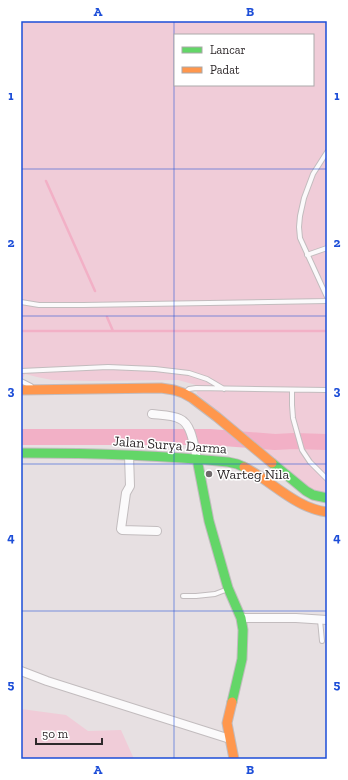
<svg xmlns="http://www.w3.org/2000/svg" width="348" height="780" font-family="'Zilla Slab',serif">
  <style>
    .green { fill: #f0ccd8; fill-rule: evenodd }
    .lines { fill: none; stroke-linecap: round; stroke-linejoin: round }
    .stream { stroke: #f2b0c6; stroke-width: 2.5 }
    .river { stroke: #f2b0c6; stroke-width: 16 }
    .lane-casing { stroke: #c2bcbe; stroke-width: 6 }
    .street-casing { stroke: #c2bcbe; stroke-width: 10 }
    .fast-casing { stroke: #c2bcbe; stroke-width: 11 }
    .slow-casing { stroke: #c2bcbe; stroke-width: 11 }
    .lane { stroke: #fbfafb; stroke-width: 4 }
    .street { stroke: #fbfafb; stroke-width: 8 }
    .fast { stroke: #63d668; stroke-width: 9 }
    .slow { stroke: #ff974d; stroke-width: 9 }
    .grid { fill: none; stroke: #1d4ed8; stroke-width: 1; stroke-opacity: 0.55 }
    .poi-dot { fill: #6f696b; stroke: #fff; stroke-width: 1.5 }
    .labels { text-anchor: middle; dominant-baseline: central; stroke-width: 3; stroke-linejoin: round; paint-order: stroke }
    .street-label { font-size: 14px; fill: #2e292b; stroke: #fff }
    .poi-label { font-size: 14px; fill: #2e292b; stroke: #fff; text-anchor: start }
    .neatline { fill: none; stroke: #1d4ed8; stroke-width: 1.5 }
    .grid-label { font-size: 13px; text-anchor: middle; font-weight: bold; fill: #1d4ed8 }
  </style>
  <rect width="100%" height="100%" fill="#e7e0e2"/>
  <path class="green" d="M21 21H327V493L317 495 197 394 196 385 178 380 90 381 52 380 37 377 25 374 21 382ZM175 35H313V85H175Z
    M21 709 66 715 88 731 121 730 134 759H21Z"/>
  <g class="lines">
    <path class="stream" d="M46 181 95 291
      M107 317 113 331
      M21 331H327"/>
    <path class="river" d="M21 437H210L275 442 294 441 327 442"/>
    <g class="lane-casing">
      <path id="lane" d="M327 152 313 174 304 198 300 216 299 227 300 238 327 297
        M307 255 327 248
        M21 302 39 305H83L327 301
        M21 371 108 367 155 369 189 373 207 379 224 389
        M21 381 31 386
        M292 390V405L293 418 302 450 310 462 327 479
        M184 393 189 389 196 388 327 390
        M183 596H196L215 594 228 589
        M320 620 322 641"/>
    </g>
    <g class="street-casing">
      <path id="street" d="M152 414C160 415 173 415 180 419 192 424 194 447 197 459
        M129 455 130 486 126 493 121 529 122 530 157 531
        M241 618H296L327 620
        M21 671 47 681 230 739"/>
    </g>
    <g class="fast-casing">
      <path id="fast" d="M21 453C90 453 159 455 228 462L237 464 244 467
        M197 459 209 521 228 588 241 618 243 630 242 659 232 702
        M272 463 306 491 313 495 327 498"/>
    </g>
    <g class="slow-casing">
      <path id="slow" d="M21 390 161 388 174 390 183 393 192 398 217 417 272 463
        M244 467C272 481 295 508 327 512
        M232 702 227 723 234 759"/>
    </g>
    <use href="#lane" class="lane"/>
    <use href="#street" class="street"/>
    <use href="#fast" class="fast"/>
    <use href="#slow" class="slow"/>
  </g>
  <path class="grid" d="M174 21V759M21 169H327M21 316H327M21 464H327M21 611H327"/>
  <circle class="poi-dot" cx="209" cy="474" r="4"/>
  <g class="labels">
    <g class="street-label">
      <text transform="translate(170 445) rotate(4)">Jalan Surya Darma</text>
    </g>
    <g class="poi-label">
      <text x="217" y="474">Warteg Nila</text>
    </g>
  </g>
  <rect width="348" height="780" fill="none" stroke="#ffffff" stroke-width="44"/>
  <rect x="174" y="34" width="140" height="52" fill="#ffffff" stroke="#aba9aa"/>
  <rect x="182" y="47" width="20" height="6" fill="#63d668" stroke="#aba9aa"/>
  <text x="210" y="54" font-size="12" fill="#2e292b">Lancar</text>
  <rect x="182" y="67" width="20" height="6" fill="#ff974d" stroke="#aba9aa"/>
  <text x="210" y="74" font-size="12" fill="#2e292b">Padat</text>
  <path d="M36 738v6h66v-6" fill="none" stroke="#2e292b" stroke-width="2"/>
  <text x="42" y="738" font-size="12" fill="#2e292b" stroke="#ffffff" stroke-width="3" paint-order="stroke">50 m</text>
  <rect x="22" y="22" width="304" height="736" class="neatline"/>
  <g class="grid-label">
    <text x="98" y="16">A</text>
    <text x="250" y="16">B</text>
    <text x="11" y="100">1</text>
    <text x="337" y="100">1</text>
    <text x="11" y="247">2</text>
    <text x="337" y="247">2</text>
    <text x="11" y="395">3</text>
    <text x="337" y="395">3</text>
    <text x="11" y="542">4</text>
    <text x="337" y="542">4</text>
    <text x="11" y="689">5</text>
    <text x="337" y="689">5</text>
    <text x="98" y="774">A</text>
    <text x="250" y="774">B</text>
  </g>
</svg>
